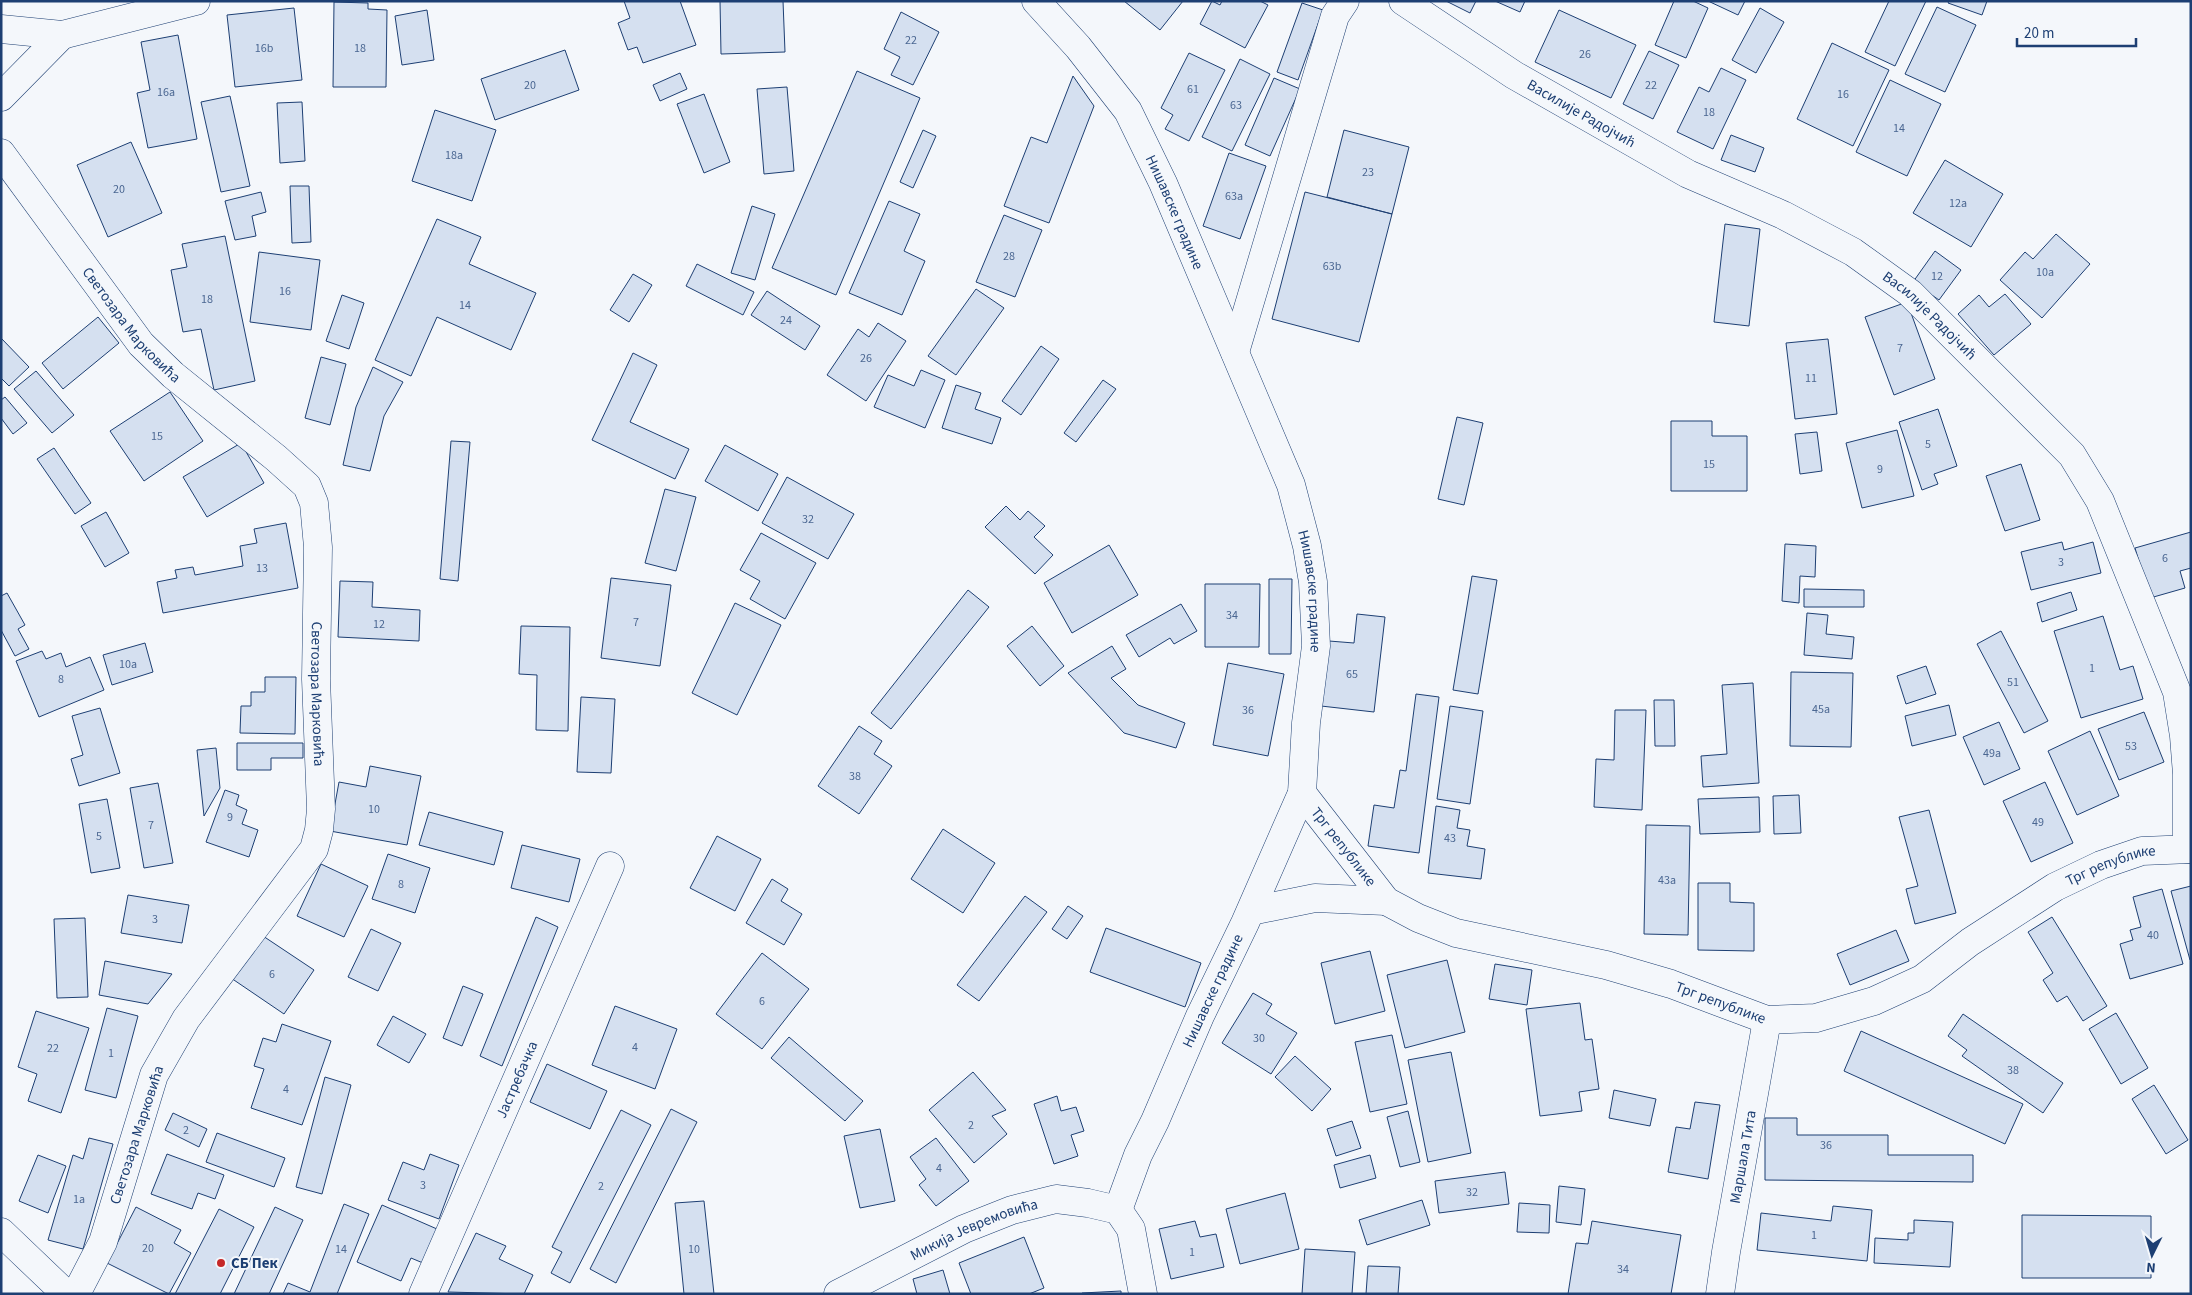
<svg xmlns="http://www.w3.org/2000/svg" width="2192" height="1295" font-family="'Source Sans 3',sans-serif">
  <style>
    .building { fill: #d5e0f0; stroke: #1d3f73 }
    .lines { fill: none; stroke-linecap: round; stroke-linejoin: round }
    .minor-casing { stroke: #1d3f73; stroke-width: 29 }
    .tertiary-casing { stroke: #1d3f73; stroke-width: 29 }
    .minor { stroke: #f4f7fb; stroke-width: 28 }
    .tertiary { stroke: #f4f7fb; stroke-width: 28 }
    .poi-dot { fill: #c62828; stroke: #f4f7fb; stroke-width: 2 }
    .labels { text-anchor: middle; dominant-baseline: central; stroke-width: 4; stroke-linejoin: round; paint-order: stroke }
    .number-label { font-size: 12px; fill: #4b6792 }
    .street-label { font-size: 15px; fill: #1d3f73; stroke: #f4f7fb }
    .poi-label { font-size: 15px; font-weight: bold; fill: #1d3f73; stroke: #f4f7fb; text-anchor: start }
  </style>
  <rect width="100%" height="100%" fill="#f4f7fb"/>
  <path class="building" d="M624 1H680L696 45 643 63 637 47 628 50 618 23 630 18Z
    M720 1H783L785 52 721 54Z
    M1124 1H1183L1160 30Z
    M1212 1 1220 5 1222 1H1260L1268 5 1245 48 1200 24Z
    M1446 1H1476L1470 13Z
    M1495 1H1525L1520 12Z
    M1674 1H1693L1708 8 1686 58 1655 45Z
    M1708 1H1745L1738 15Z
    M1889 1H1926L1895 66 1865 52Z
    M1949 1H1987L1982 15 1948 3Z
    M334 2 368 3V9L387 10 386 87H333Z
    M1302 3 1323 10 1298 80 1277 72Z
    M1937 7 1976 25 1945 92 1905 74Z
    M294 8 302 80 235 87 227 15Z
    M1760 8 1784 22 1756 73 1732 60Z
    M427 10 434 60 402 65 395 16Z
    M1559 10 1636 45 1611 98 1535 62Z
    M901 12 939 32 913 85 891 75 900 57 884 49Z
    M178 35 197 139 148 148 137 93 150 90 141 42Z
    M1832 43 1889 70 1853 146 1797 119Z
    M565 50 579 90 495 120 481 79Z
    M1649 51 1679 65 1653 119 1623 104Z
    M1189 53 1225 70 1189 141 1165 129 1173 115 1161 108Z
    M1240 59 1270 74 1232 151 1202 137Z
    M1721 68 1746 80 1713 149 1677 132 1699 87 1709 92Z
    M857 71 920 98 836 295 772 268Z
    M680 73 687 89 660 101 653 85Z
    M1073 76 1094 106 1049 223 1004 206 1031 137 1047 143Z
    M1274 78 1300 89 1270 156 1245 145Z
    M1890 80 1941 104 1907 176 1856 152Z
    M787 87 794 171 764 174 757 89Z
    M704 94 730 162 704 173 677 104Z
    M230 96 250 186 221 192 201 102Z
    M302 102 305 161 280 163 277 103Z
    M435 110 496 130 472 201 412 181Z
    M923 130 936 136 913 188 900 182Z
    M1344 130 1409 147 1392 214 1327 197Z
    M1731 135 1764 148 1755 172 1721 160Z
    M131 142 162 213 108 237 77 165Z
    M1229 153 1266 166 1240 239 1203 226Z
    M1945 160 2003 194 1971 247 1913 213Z
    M290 186H309L311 242 292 243Z
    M261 192 266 212 252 216 256 236 235 240 225 201Z
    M1305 192 1392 214 1359 342 1272 319Z
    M889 201 920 214 904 251 925 261 902 315 849 293Z
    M752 206 775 214 755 280 731 273Z
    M1004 215 1042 230 1015 297 976 282Z
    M437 219 481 237 469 264 536 293 511 350 437 317 411 376 375 360Z
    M1725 224 1760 229 1749 326 1714 322Z
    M2056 234 2090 264 2042 318 2000 280 2025 252 2033 259Z
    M225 236 255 381 214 390 201 329 183 332 171 270 187 267 182 244Z
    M1935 251 1961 270 1939 300 1913 282Z
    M259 252 320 260 311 330 250 322Z
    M697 264 754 292 743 315 686 286Z
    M633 274 652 285 629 322 610 310Z
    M976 289 1004 308 956 375 928 356Z
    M767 291 820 326 805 350 751 315Z
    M2005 294 2031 324 1994 355 1958 314 1979 295 1989 307Z
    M342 295 364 303 349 349 326 341Z
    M1907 302 1935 379 1894 395 1865 317Z
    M98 317 119 343 63 389 42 363Z
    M878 323 906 341 866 401 827 375 858 329 869 337Z
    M1 338 29 367 9 386 1 378Z
    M1828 339 1837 414 1795 419 1786 343Z
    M1041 346 1059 359 1021 415 1002 401Z
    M633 353 657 365 630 422 689 449 675 479 592 440Z
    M321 357 346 364 330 425 305 418Z
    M373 367 403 382 384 416 370 471 343 465 356 407Z
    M921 370 945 380 925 428 874 407 888 375 914 386Z
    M36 371 74 415 52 433 14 389Z
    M1103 380 1116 389 1076 442 1064 433Z
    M956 385 981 393 975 409 1001 418 992 444 942 428Z
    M170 392 203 441 144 481 110 431Z
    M5 397 27 423 13 434 1 418V400Z
    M1938 409 1957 466 1934 474 1938 484 1922 490 1899 422Z
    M1457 417 1483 423 1464 505 1438 499Z
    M1671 421H1712V436H1747V491H1671Z
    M1897 430 1914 496 1862 508 1846 443Z
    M1817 432 1822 471 1800 474 1795 434Z
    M451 441 470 442 458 581 440 579Z
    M241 443 264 483 207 517 183 477Z
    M725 445 778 474 758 511 705 481Z
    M54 448 91 503 75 514 37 459Z
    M2021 464 2040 520 2005 531 1986 476Z
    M787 477 854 514 828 559 762 523Z
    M665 489 696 497 676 571 645 563Z
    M1006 506 1020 520 1028 511 1045 526 1034 537 1053 555 1035 574 985 527Z
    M106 512 129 553 105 567 81 526Z
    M286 523 298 588 163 613 157 582 177 578 175 570 193 567 195 575 243 566 240 546 257 543 254 529Z
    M2191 532V568L2180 571 2185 588 2150 598 2135 548Z
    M761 533 816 563 785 619 750 599 760 581 740 570Z
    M2062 542 2064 550 2093 542 2101 573 2031 590 2021 552Z
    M1785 544 1816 546 1815 577 1800 576 1799 603 1782 601Z
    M1109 545 1138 595 1072 633 1044 583Z
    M1472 576 1497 580 1478 694 1453 690Z
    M611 578 671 585 660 666 601 658Z
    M1269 579H1292L1291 654H1269Z
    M340 581 373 582 372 607 420 610 419 641 338 637Z
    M1205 584H1260L1259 647H1205Z
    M1804 589 1864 590V607H1804Z
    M968 590 989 607 891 729 871 713Z
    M2071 592 2077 610 2042 622 2037 603Z
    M7 593 25 625 18 629 29 649 15 656 1 630V596Z
    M735 603 781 625 737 715 692 693Z
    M1181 604 1197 631 1174 644 1170 638 1139 657 1126 635Z
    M1807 613 1828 615 1826 634 1854 637 1852 659 1804 655Z
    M1357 614 1385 617 1374 712 1321 706 1329 641 1354 643Z
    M2103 616 2120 670 2133 666 2143 699 2081 718 2054 631Z
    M521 626 570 627 568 731 536 730 537 675 519 674Z
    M1032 626 1064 666 1040 686 1007 646Z
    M2001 631 2048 721 2024 733 1977 644Z
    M145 643 153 672 112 685 103 655Z
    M1112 646 1126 669 1111 678 1138 705 1185 723 1176 748 1124 733 1068 673Z
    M42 651 46 659 61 653 66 667 90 657 104 690 39 717 16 661Z
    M1228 663 1284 674 1268 756 1213 745Z
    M1926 666 1936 694 1906 704 1897 676Z
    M1791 672 1853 673 1851 747 1790 746Z
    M265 677H296L295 734 240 733 241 706H251V692H265Z
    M1753 683 1759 783 1703 787 1701 756 1727 754 1722 685Z
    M1416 694 1439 697 1419 853 1368 846 1374 805 1394 808 1400 770 1406 771Z
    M581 697 615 699 611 773 577 772Z
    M1654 700H1674L1675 746H1655Z
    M1949 705 1956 735 1912 746 1905 716Z
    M1450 706 1483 711 1470 804 1437 799Z
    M100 708 120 773 79 786 71 759 83 755 72 716Z
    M1615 710H1646L1642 810 1594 807 1596 759 1614 760Z
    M2144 712 2164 762 2119 780 2098 729Z
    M1999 722 2020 769 1984 785 1963 737Z
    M859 726 882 741 874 754 892 766 859 814 818 786Z
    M2090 731 2119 796 2077 815 2048 751Z
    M237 743H303V758H271V770H237Z
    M216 748 220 788 204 816 197 750Z
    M370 766 421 776 407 845 330 831 339 782 366 787Z
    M2045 782 2073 843 2031 862 2003 801Z
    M158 783 173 863 144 868 130 788Z
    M225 790 239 795 236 805 247 810 242 824 258 830 249 857 206 842Z
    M1799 795 1801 833 1774 834 1773 796Z
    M1759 797 1760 832 1700 834 1698 799Z
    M107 799 120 868 91 873 79 804Z
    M1436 806 1460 810 1457 828 1470 830 1467 846 1485 849 1481 879 1428 873Z
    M1929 810 1956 913 1915 924 1906 889 1918 886 1899 817Z
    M429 812 503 832 494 865 419 845Z
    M1646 825 1690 826 1688 935 1644 934Z
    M943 829 995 863 963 913 911 879Z
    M717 836 761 859 735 911 690 888Z
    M522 845 580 859 569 902 511 888Z
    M388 854 430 868 415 913 372 899Z
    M321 864 368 886 344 937 297 916Z
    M772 879 788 889 781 901 802 914 784 945 746 923Z
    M1698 883H1730V902L1754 903V951L1698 950Z
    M2191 886V960H2190L2171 891Z
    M2162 889 2183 964 2130 979 2120 944 2133 940 2130 930 2141 927 2133 897Z
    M128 895 189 905 182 943 121 933Z
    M1025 896 1047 912 979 1001 957 985Z
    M1068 906 1083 916 1067 939 1052 929Z
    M536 917 558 927 502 1066 480 1056Z
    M2052 917 2107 1006 2083 1021 2067 996 2057 1002 2043 980 2053 973 2028 932Z
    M85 918 88 997 57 998 54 919Z
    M1106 928 1201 963 1185 1007 1090 972Z
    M371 929 401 943 378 991 348 977Z
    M1896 930 1909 961 1850 985 1837 954Z
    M260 934 314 970 284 1014 231 978Z
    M1370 951 1385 1011 1335 1024 1321 963Z
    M762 953 809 989 762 1049 716 1014Z
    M1447 960 1465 1032 1405 1048 1387 975Z
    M105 961 172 974 148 1004 99 995Z
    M1495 964 1532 970 1527 1005 1489 999Z
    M463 986 483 994 462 1046 443 1038Z
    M1253 993 1272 1004 1266 1014 1297 1033 1271 1074 1222 1043Z
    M1580 1003 1585 1040 1592 1039 1599 1089 1579 1092 1582 1111 1540 1116 1526 1009Z
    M615 1006 677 1029 655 1089 592 1065Z
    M107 1008 138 1016 116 1098 85 1090Z
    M36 1011 89 1028 61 1113 28 1101 37 1074 18 1067Z
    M2116 1013 2148 1068 2121 1084 2089 1029Z
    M1963 1014 2063 1083 2043 1113 1962 1056 1967 1050 1948 1036Z
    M393 1016 426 1034 409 1063 377 1045Z
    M282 1024 331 1041 302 1125 251 1108 264 1069 254 1066 263 1038 276 1042Z
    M1861 1031 2023 1104 2005 1144 1844 1071Z
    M1392 1035 1407 1104 1370 1112 1355 1042Z
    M789 1037 863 1101 845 1121 771 1058Z
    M1451 1052 1471 1153 1428 1162 1408 1060Z
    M1295 1056 1331 1089 1312 1111 1275 1077Z
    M547 1064 607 1091 590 1129 530 1102Z
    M973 1072 1006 1110 992 1116 1007 1134 974 1163 929 1110Z
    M325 1077 351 1085 322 1194 296 1187Z
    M2154 1085 2188 1140 2166 1154 2132 1099Z
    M1614 1090 1656 1099 1650 1126 1609 1118Z
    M1057 1096 1061 1111 1076 1107 1084 1131 1071 1135 1078 1156 1054 1164 1034 1104Z
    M1695 1102 1720 1105 1708 1179 1668 1172 1676 1127 1690 1129Z
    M671 1109 697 1122 616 1283 590 1269Z
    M621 1110 651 1125 570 1283 551 1273 562 1252 552 1247Z
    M1408 1111 1420 1162 1400 1167 1387 1117Z
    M173 1113 207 1129 199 1147 165 1130Z
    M1765 1118H1797V1135H1888V1155H1973V1182L1765 1180Z
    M1352 1121 1361 1148 1336 1156 1327 1129Z
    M880 1129 895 1201 860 1208 844 1136Z
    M217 1133 285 1158 274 1187 206 1162Z
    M89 1138 113 1144 83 1249 48 1240 73 1155 83 1159Z
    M936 1138 969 1181 936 1206 919 1185 926 1179 910 1157Z
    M167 1154 224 1175 215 1199 198 1193 192 1209 151 1194Z
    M430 1154 459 1165 439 1219 388 1200 403 1162 424 1170Z
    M38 1155 66 1166 48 1213 19 1201Z
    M1370 1155 1376 1178 1340 1188 1334 1165Z
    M1505 1172 1509 1204 1439 1213 1435 1181Z
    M1559 1186 1585 1189 1581 1225 1556 1222Z
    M1285 1193 1299 1249 1240 1264 1226 1209Z
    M1422 1200 1430 1225 1367 1245 1359 1220Z
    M704 1201 714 1294H684L675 1203Z
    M1519 1203 1550 1205 1549 1233 1517 1232Z
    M344 1204 369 1214 337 1294H283L288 1283 310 1292Z
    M382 1205 437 1229 423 1263 411 1258 401 1281 357 1262Z
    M1833 1206 1872 1210 1867 1261 1757 1250 1761 1213 1831 1221Z
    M136 1207 181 1230 174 1243 191 1253 169 1294 107 1263Z
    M275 1207 303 1220 269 1294H234Z
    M219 1209 254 1227 220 1294H175Z
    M2022 1215 2151 1216V1278H2022Z
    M1914 1220 1953 1222 1950 1267 1874 1263 1875 1238 1908 1240V1233H1914Z
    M1195 1221 1200 1237 1216 1234 1224 1267 1171 1279 1159 1229Z
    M1592 1221 1681 1235 1671 1294H1568L1576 1243 1588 1244Z
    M476 1233 506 1246 499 1259 533 1275 524 1294 448 1292Z
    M1024 1237 1044 1288 1029 1294H971L959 1263Z
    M1305 1249 1355 1252 1352 1294H1302Z
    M1368 1266 1400 1267 1398 1294H1366Z
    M943 1270 950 1294H917L913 1279Z
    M1121 1291V1294H1082V1293Z"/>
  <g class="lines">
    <g class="minor-casing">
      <g id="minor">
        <path id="s1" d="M1036 1 1078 47 1128 111 1163 183 1291 485 1307 546 1313 582 1316 646 1306 723 1302 793 1245 923 1200 1016 1155 1121 1138 1155 1118 1210"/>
        <path id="s2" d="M1403 1 1514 75 1688 174 1783 215 1853 252 1910 293 2072 455 2100 501 2177 692 2184 736 2187 774V849"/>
        <path d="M1 29 62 35 196 1"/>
        <path d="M1 97 62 35"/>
        <path id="s3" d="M1 153 141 344 173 375 276 458 307 486 314 503 318 547 316 679 321 809 319 830 314 849 186 1019 154 1075 103 1242 76 1294"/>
        <path d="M1235 352 1335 16 1345 1"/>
        <path id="s4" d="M1302 793 1386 901 1418 918 1456 933 1606 965 1671 984 1767 1020 1816 1018 1874 1001 1922 979 1970 942 2055 887 2101 865 2142 851 2191 849"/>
        <path d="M1251 911 1315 898 1386 901"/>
        <path id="s5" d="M423 1294 610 866"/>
        <path id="s6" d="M1720 1294 1726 1252 1767 1020"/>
      </g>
    </g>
    <g class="tertiary-casing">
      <g id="tertiary">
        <path d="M1 1232 66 1294"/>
        <path id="s7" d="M838 1294 964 1229 1012 1210 1056 1199 1088 1203 1118 1210 1131 1229 1143 1294"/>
      </g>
    </g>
    <use href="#minor" class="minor"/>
    <use href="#tertiary" class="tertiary"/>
  </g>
  <circle class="poi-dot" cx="221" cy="1263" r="5"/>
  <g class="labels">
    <g class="number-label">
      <text x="911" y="40">22</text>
      <text x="264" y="48">16b</text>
      <text x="360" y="48">18</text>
      <text x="1585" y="54">26</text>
      <text x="530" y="85">20</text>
      <text x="1651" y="85">22</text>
      <text x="1193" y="89">61</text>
      <text x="166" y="92">16a</text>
      <text x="1843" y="94">16</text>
      <text x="1236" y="105">63</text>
      <text x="1709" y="112">18</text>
      <text x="1899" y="128">14</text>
      <text x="454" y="155">18a</text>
      <text x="1368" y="172">23</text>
      <text x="119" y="189">20</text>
      <text x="1234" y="196">63a</text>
      <text x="1958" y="203">12a</text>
      <text x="1009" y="256">28</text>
      <text x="1332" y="266">63b</text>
      <text x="2045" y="272">10a</text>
      <text x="1937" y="276">12</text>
      <text x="285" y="291">16</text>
      <text x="207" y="299">18</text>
      <text x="465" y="305">14</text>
      <text x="786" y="320">24</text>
      <text x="1900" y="348">7</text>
      <text x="866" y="358">26</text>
      <text x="1811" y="378">11</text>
      <text x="157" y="436">15</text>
      <text x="1928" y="444">5</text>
      <text x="1709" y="464">15</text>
      <text x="1880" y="469">9</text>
      <text x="808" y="519">32</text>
      <text x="2165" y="558">6</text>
      <text x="2061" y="562">3</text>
      <text x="262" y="568">13</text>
      <text x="1232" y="615">34</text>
      <text x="636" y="622">7</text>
      <text x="379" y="624">12</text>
      <text x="128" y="664">10a</text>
      <text x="2092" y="668">1</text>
      <text x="1352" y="674">65</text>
      <text x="61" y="679">8</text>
      <text x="2013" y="682">51</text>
      <text x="1821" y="709">45a</text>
      <text x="1248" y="710">36</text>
      <text x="2131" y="746">53</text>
      <text x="1992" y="753">49a</text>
      <text x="855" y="776">38</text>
      <text x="374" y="809">10</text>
      <text x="230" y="817">9</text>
      <text x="2038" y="822">49</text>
      <text x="151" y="825">7</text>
      <text x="99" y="836">5</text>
      <text x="1450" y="838">43</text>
      <text x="1667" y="880">43a</text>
      <text x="401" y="884">8</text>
      <text x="155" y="919">3</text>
      <text x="2153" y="935">40</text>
      <text x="272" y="974">6</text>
      <text x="762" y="1001">6</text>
      <text x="1259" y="1038">30</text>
      <text x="635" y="1047">4</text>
      <text x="53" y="1048">22</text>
      <text x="111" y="1053">1</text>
      <text x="2013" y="1070">38</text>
      <text x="286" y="1089">4</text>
      <text x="971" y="1125">2</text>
      <text x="186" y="1130">2</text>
      <text x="1826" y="1145">36</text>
      <text x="939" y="1168">4</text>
      <text x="423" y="1185">3</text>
      <text x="601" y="1186">2</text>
      <text x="1472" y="1192">32</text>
      <text x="79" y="1199">1a</text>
      <text x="1814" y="1235">1</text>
      <text x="148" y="1248">20</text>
      <text x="341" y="1249">14</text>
      <text x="694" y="1249">10</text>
      <text x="1192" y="1252">1</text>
      <text x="1623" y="1269">34</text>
    </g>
    <g class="street-label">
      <text stroke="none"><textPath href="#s2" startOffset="211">Василије Радојчић</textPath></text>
      <text stroke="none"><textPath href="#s1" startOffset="255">Нишавске градине</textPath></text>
      <text stroke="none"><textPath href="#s2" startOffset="616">Василије Радојчић</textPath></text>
      <text stroke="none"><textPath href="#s3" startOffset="216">Светозара Марковића</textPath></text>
      <text stroke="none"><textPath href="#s1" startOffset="660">Нишавске градине</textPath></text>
      <text stroke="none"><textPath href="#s3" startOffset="665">Светозара Марковића</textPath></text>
      <text stroke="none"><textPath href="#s4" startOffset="68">Трг републике</textPath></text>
      <text stroke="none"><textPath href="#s4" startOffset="922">Трг републике</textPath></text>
      <text transform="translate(1213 991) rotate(-65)">Нишавске градине</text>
      <text stroke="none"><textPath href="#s4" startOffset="488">Трг републике</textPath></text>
      <text stroke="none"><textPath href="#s5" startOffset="234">Јастребачка</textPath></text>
      <text transform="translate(137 1135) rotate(-72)">Светозара Марковића</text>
      <text stroke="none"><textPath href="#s6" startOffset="139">Маршала Тита</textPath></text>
      <text stroke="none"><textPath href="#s7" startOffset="151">Микија Јевремовића</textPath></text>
    </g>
    <g class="poi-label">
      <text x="231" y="1263">СБ Пек</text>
    </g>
  </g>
  <rect width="2192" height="1295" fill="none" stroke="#1d3f73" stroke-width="5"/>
  <g transform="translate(2152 1255) rotate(185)" stroke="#f4f7fb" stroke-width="4" paint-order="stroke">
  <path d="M0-4L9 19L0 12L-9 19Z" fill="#1d3f73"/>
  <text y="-8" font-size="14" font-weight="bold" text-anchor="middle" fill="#1d3f73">N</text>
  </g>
  <path d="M2017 38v8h119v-8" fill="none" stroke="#1d3f73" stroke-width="2.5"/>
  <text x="2024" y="38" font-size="15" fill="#1d3f73" stroke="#f4f7fb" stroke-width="4" paint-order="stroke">20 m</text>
</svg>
